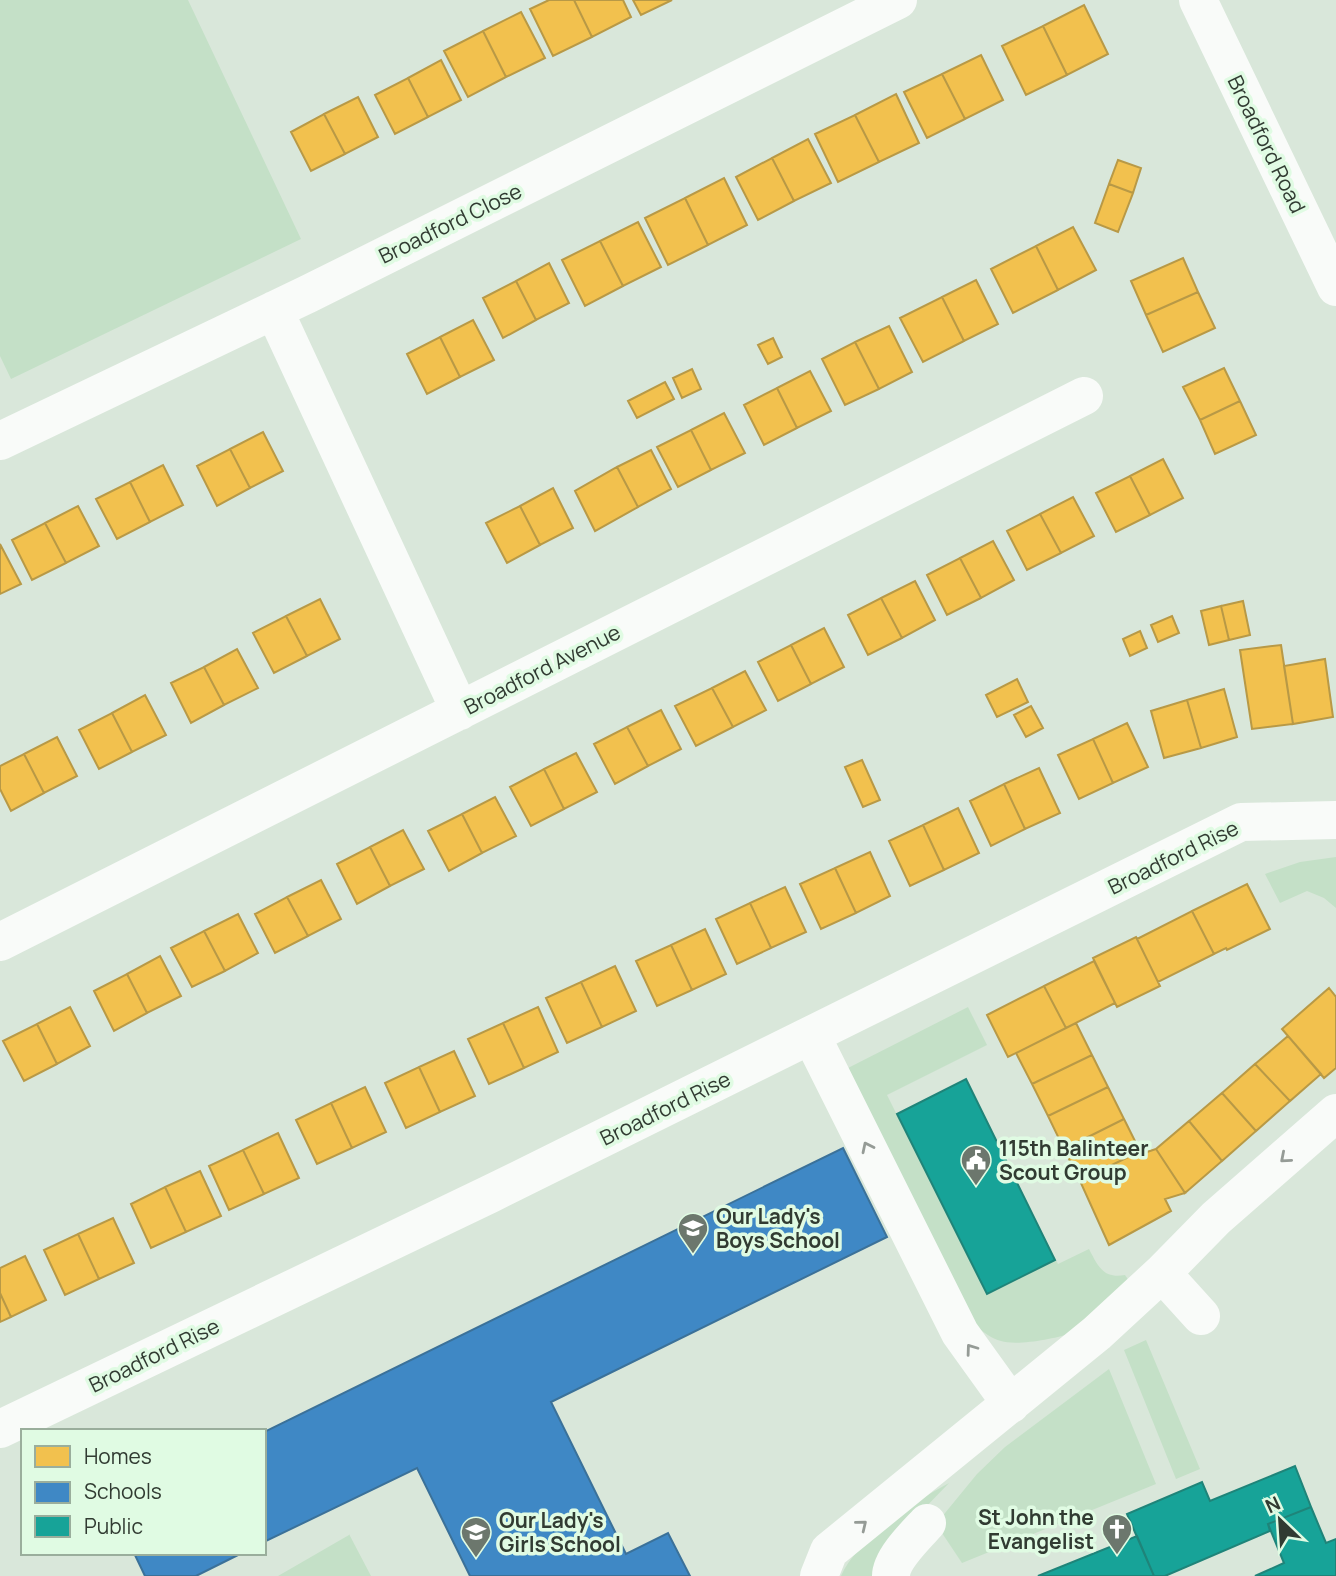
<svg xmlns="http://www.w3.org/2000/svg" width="1336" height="1576" font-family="Manrope,sans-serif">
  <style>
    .green { fill: #c4e0c7 }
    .homes { fill: #f2c14e; stroke: #b89946; stroke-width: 2 }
    .schools { fill: #3f88c5; stroke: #3b7199; stroke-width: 2 }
    .public { fill: #17a398; stroke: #1f8479; stroke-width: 2 }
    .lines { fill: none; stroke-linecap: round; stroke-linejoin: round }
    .minor { stroke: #f9fbf9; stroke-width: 38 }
    .oneway { stroke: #959b96 }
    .labels { text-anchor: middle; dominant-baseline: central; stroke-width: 7; stroke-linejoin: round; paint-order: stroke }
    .street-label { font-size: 21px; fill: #313b32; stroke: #e0fbe3 }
    .poi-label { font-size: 21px; font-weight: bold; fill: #313b32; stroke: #e0fbe3; text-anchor: start }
  </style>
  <rect width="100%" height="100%" fill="#d9e7da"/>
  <path class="green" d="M0 0H188L301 239 11 379 0 356Z
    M1336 857V908L1324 898 1307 891 1280 903 1265 874 1300 862Z
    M968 1007 987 1045 887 1095 984 1289 1054 1256 1058 1264 1089 1249C1098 1266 1103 1279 1125 1275L1129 1281 1068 1334C1054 1339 1016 1346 1001 1341 992 1339 985 1333 977 1327L848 1068Z
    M1146 1340 1200 1469 1176 1479 1124 1350Z
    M1109 1369 1156 1484 962 1563 936 1524 977 1474 1005 1447Z
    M949 1483 890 1544 872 1576H841C857 1539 915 1501 949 1483Z
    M349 1534 371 1576H278L349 1535Z"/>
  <path class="homes" d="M549 0H574L592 37 553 56 530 9Z
    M574 0H623L631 17 592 37Z
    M633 0H672L641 15Z
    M1084 5 1108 54 1067 75 1043 26Z
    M521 12 545 58 506 77 483 31Z
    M1043 26 1067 75 1026 95 1002 46Z
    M483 31 506 77 468 97 444 51Z
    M981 55 1003 100 965 119 942 74Z
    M441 60 461 100 428 117 408 78Z
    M942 74 965 119 927 138 904 92Z
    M408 78 428 117 395 134 375 95Z
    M896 94 919 143 879 162 855 115Z
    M358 97 378 137 345 154 324 114Z
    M324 114 345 154 311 171 291 132Z
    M855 115 879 162 838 182 815 134Z
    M808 139 831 183 794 201 772 158Z
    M772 158 794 201 758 220 736 177Z
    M1118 160 1141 168 1133 193 1109 184Z
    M724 178 747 225 708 245 685 198Z
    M1109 184 1133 193 1118 232 1095 223Z
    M685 198 708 245 668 265 645 218Z
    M638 222 661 267 623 286 600 241Z
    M1073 227 1096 270 1058 290 1036 246Z
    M600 241 623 286 585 306 562 260Z
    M1036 246 1058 290 1013 313 991 269Z
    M1183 258 1198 292 1146 315 1131 281Z
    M549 263 569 303 536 320 516 281Z
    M976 280 998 324 964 341 942 297Z
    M516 281 536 320 503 338 483 298Z
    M1198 292 1215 328 1163 352 1146 315Z
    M942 297 964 341 923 362 900 318Z
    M473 320 494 360 460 377 440 337Z
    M889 326 912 372 879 389 855 342Z
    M440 337 460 377 427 394 407 354Z
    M773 338 782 357 768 364 758 345Z
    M855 342 879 389 845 405 822 359Z
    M1224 368 1240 401 1200 420 1183 387Z
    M692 369 701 389 682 398 673 378Z
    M810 371 831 411 797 428 777 388Z
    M665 382 674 399 637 418 628 401Z
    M777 388 797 428 764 445 744 405Z
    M1240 401 1256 435 1215 454 1200 420Z
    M724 413 745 453 711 470 691 430Z
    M691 430 711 470 678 487 657 447Z
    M263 432 283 471 250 488 230 449Z
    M230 449 250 488 217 506 197 466Z
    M651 450 671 489 638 507 617 467Z
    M1163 459 1183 498 1150 515 1130 476Z
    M163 465 183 505 150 522 130 482Z
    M617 467 638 507 595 531 575 491Z
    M1130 476 1150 515 1116 532 1096 493Z
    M130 482 150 522 117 539 96 499Z
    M553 488 573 528 540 545 520 506Z
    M1073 497 1094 536 1061 553 1040 514Z
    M78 506 99 546 66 563 45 523Z
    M520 506 540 545 507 563 486 523Z
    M1040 514 1061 553 1027 570 1007 531Z
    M45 523 66 563 32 580 12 540Z
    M993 541 1014 580 981 598 960 558Z
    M0 544 21 584 0 594Z
    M960 558 981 598 947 615 927 575Z
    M915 581 935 620 902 638 881 598Z
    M881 598 902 638 868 655 848 615Z
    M320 599 340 639 307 656 286 616Z
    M1243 601 1250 635 1229 640 1221 606Z
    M1221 606 1229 640 1209 645 1201 611Z
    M286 616 307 656 274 673 253 633Z
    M1172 616 1179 633 1158 642 1151 625Z
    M824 628 844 667 811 684 791 645Z
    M1140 631 1147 648 1130 656 1123 639Z
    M791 645 811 684 778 701 758 662Z
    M1281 645 1293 724 1252 729 1240 650Z
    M237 649 258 688 224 705 204 667Z
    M1325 659 1333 717 1293 724 1284 666Z
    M204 667 224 705 191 723 171 683Z
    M745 671 766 710 733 727 712 688Z
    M1017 679 1028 702 997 717 986 695Z
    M712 688 733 727 696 746 675 706Z
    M1224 689 1237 737 1201 748 1187 700Z
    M145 695 166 735 132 752 112 713Z
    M1187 700 1201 748 1164 758 1151 711Z
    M1031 706 1043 728 1026 737 1014 715Z
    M661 710 681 749 648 766 627 727Z
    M112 713 132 752 99 769 79 730Z
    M1127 723 1148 767 1113 783 1093 739Z
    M627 727 648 766 615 784 594 744Z
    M57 737 77 776 44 793 24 754Z
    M1093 739 1113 783 1079 799 1058 755Z
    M576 753 597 792 564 809 544 769Z
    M24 754 44 793 11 811 0 789V766Z
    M862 760 880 800 863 807 845 767Z
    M1039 768 1060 813 1025 829 1004 784Z
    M544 769 564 809 531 826 510 787Z
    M1004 784 1025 829 991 846 970 801Z
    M495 797 516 836 482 853 462 814Z
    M958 808 979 853 944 870 923 825Z
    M462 814 482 853 449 871 428 831Z
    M923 825 944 870 910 886 889 841Z
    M403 830 424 869 390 886 370 847Z
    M370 847 390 886 357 904 337 864Z
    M870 852 890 896 856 913 835 868Z
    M835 868 856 913 821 929 800 884Z
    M321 880 341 919 308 936 287 897Z
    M1247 884 1270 929 1227 950 1226 948 1214 954 1192 911Z
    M785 887 806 932 771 948 750 903Z
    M287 897 308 936 275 953 255 914Z
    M750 903 771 948 737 964 716 919Z
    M1192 911 1214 954 1158 982 1137 939Z
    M238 914 258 953 225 971 204 931Z
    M705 929 726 974 692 990 671 945Z
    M204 931 225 971 192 987 171 948Z
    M1136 937 1160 986 1117 1007 1093 958Z
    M671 945 692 990 657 1006 636 961Z
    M160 956 181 996 147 1013 127 974Z
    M1094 961 1115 1003 1066 1028 1044 986Z
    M615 966 636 1011 602 1027 581 982Z
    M127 974 147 1013 114 1031 94 991Z
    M581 982 602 1027 567 1043 546 998Z
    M1044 986 1066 1028 1008 1057 987 1015Z
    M1329 988 1336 997V1068L1324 1078 1282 1029Z
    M70 1007 90 1046 57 1064 37 1024Z
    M538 1007 558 1052 524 1068 503 1023Z
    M503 1023 524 1068 489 1084 468 1039Z
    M1076 1023 1092 1055 1032 1084 1016 1053Z
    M37 1024 57 1064 24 1081 3 1041Z
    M1288 1036 1321 1074 1290 1101 1255 1064Z
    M454 1051 475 1096 440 1112 419 1067Z
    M1092 1055 1108 1087 1048 1116 1032 1084Z
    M1255 1064 1290 1101 1256 1131 1222 1093Z
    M419 1067 440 1112 406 1128 385 1083Z
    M365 1087 386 1132 352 1148 331 1103Z
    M1108 1087 1124 1119 1064 1149 1048 1116Z
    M1222 1093 1256 1131 1222 1161 1189 1121Z
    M331 1103 352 1148 317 1164 296 1120Z
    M1124 1119 1140 1151 1080 1181 1064 1149Z
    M1189 1121 1222 1161 1185 1193 1156 1149Z
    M278 1133 299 1178 264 1194 243 1150Z
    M1156 1149 1185 1193 1165 1199 1171 1211 1109 1245 1080 1181 1140 1151 1141 1154Z
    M243 1150 264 1194 229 1210 209 1166Z
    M200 1171 221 1216 186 1232 165 1187Z
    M165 1187 186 1232 151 1248 131 1204Z
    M113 1218 134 1263 99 1279 78 1234Z
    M78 1234 99 1279 65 1295 44 1250Z
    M25 1256 46 1300 11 1317 0 1293V1268Z
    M0 1293 11 1317 0 1322Z"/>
  <path class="schools" d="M843 1148 887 1237 551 1402 626 1554 668 1533 690 1576H470L417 1468 264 1542V1432Z
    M134 1553H242L196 1576H145Z"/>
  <path class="public" d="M966 1079 1055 1260 987 1294 897 1114Z
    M1295 1466 1311 1507 1268 1524 1270 1531 1165 1576H1154L1127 1514 1202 1482 1210 1501Z
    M1311 1507 1326 1543 1336 1539V1576H1255L1284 1563 1268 1524Z
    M1137 1536 1154 1576H1038Z"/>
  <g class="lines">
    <path class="minor" d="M1198 0 1336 287
      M274 310 460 711
      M0 441 308 294 898 0
      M0 942 1084 396
      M811 1035 960 1333 1011 1404
      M1162 1273 1201 1316
      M0 1429 490 1194 1241 822 1336 820
      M819 1576 829 1551 1097 1333 1162 1273 1216 1218 1336 1113
      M891 1576C891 1559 916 1535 927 1523"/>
  </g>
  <defs><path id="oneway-chevron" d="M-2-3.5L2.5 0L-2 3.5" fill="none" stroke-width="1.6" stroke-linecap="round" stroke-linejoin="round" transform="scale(1.75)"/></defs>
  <g class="oneway">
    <use href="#oneway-chevron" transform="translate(867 1147) rotate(-116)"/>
    <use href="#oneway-chevron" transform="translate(1285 1158) rotate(139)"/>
    <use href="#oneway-chevron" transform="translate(971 1349) rotate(-126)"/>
    <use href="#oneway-chevron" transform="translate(862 1525) rotate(-39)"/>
  </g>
  <defs>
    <g id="civic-pin" transform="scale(1.575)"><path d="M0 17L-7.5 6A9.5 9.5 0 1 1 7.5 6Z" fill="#6c776d" stroke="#e0fbe3"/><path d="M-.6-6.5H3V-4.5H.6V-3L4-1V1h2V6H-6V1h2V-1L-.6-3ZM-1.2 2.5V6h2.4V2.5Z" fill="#fff"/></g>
    <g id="school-pin" transform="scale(1.575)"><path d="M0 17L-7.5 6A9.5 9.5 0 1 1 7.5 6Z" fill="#6c776d" stroke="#e0fbe3"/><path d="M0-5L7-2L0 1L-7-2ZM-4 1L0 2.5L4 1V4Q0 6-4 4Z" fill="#fff"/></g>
    <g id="church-pin" transform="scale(1.575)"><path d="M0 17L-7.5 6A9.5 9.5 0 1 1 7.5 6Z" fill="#6c776d" stroke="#e0fbe3"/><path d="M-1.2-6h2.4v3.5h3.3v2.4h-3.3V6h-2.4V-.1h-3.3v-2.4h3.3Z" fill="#fff"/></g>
  </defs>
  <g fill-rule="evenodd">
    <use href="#civic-pin" x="976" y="1160"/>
    <use href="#school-pin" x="693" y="1228"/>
    <use href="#church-pin" x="1117" y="1529"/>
    <use href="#school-pin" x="476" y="1532"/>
  </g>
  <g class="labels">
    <g class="street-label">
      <text transform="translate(1267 144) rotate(64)">Broadford Road</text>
      <text transform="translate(450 223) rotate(-26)">Broadford Close</text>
      <text transform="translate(542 669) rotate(-27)">Broadford Avenue</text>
      <text transform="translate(1173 857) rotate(-26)">Broadford Rise</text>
      <text transform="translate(665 1108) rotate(-26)">Broadford Rise</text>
      <text transform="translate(154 1355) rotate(-26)">Broadford Rise</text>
    </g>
    <g class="poi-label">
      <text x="999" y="1148">115th Balinteer<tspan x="999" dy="24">Scout Group</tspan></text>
      <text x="716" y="1216">Our Lady's<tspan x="716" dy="24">Boys School</tspan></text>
      <text x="1094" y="1517" text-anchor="end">St John the<tspan x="1094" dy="24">Evangelist</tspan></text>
      <text x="499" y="1520">Our Lady's<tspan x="499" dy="24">Girls School</tspan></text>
    </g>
  </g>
  <rect x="21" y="1429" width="245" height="126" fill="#e0fbe3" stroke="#9aae9c" stroke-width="2"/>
  <rect x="35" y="1446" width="35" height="21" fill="#f2c14e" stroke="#9aae9c" stroke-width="2"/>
  <text x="84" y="1464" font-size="21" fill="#313b32">Homes</text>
  <rect x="35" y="1482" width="35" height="21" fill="#3f88c5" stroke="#9aae9c" stroke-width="2"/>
  <text x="84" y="1499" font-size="21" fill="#313b32">Schools</text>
  <rect x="35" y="1516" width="35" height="21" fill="#17a398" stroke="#9aae9c" stroke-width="2"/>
  <text x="84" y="1534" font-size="21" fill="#313b32">Public</text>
  <g transform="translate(1280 1520) rotate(335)" stroke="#e0fbe3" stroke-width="5" paint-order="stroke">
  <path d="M0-5L12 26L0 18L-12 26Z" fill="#313b32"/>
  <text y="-10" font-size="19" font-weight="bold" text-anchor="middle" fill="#313b32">N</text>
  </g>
</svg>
